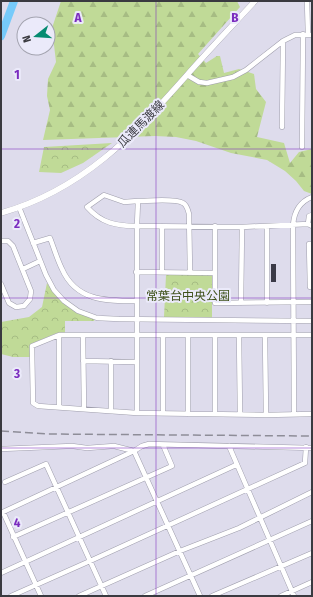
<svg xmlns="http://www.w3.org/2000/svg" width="313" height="597" font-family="'Fira Sans Condensed','Noto Sans JP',sans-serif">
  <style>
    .forest { fill: url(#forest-firs) }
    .park { fill: url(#park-crowns) }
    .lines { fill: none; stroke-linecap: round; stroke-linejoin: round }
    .river { stroke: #76cafa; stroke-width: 8 }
    .building { fill: #3b3a47 }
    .minor-casing { stroke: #9f9eac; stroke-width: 5.5 }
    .major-casing { stroke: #9f9eac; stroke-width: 6 }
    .minor { stroke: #fff; stroke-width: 4.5 }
    .major { stroke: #fff; stroke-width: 5.5 }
    .rail { stroke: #8e8d98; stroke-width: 1.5; stroke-dasharray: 8 4; stroke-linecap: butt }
    .grid { fill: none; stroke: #7b2cbf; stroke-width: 1; stroke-opacity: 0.55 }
    .labels { text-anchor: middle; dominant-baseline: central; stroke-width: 4; stroke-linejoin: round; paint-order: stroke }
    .street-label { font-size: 12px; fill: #3a3a40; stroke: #ebeafa }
    .park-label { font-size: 12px; fill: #3f511b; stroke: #ebeafa }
    .grid-label { font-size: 13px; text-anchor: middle; font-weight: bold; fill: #7b2cbf; stroke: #ebeafa; stroke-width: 4; stroke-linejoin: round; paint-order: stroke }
  </style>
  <defs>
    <pattern id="forest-firs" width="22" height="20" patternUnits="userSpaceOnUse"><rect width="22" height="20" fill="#c0da97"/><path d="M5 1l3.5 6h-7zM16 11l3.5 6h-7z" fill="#a6bc83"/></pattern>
    <pattern id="park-crowns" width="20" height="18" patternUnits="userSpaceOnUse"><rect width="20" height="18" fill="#c0da97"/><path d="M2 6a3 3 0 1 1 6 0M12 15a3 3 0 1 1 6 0" fill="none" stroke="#a6bc83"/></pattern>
  </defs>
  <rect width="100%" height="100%" fill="#dedcec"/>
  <path class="forest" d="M61 1H237L240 7 198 54 206 63 217 56H220L224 73 239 69 254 74 256 89 266 102 257 137 284 143 290 163 299 152 312 149V194L304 191 296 181 285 171 267 160 231 153 196 141 176 137 155 136 43 140 50 110 47 96 48 79 56 62 52 28Z"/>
  <path class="park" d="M112 143 83 163 61 173 39 172 44 147Z
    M166 275H212V318L164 317Z
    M47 283C59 303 73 312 95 319L94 321H65V333H57L31 344 30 357H13L1 354V322L29 317 42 307Z"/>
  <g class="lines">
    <path class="river" d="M1 36 14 1"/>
  </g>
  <path class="building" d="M271 264H276V282H271Z"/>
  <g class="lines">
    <g class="minor-casing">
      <path id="minor" d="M307 1 308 35
        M187 75 199 82 207 83 233 77 246 70 283 41 295 35H312
        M282 127 283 41
        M302 147 303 34
        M138 201 124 202 104 195 87 207C101 223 116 226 137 226L138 201C148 201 175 198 183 203 187 205 188 210 189 214L190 272
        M19 207 46 275 54 290 64 301 78 311 97 318 119 319 312 321
        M308 224 309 216 312 215
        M162 226V272
        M215 226V303L312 302
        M267 226V303
        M1 241H8L13 246 31 291 30 299 24 306 16 307 9 303 1 284
        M33 243 50 238C54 248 57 259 62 269 76 301 106 301 136 301
        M312 244H309L310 287H312
        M23 269 40 261
        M136 272 215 273
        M241 303 242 227
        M59 335 32 346 33 403 38 406 137 413 266 415 312 414
        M83 335 84 409
        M163 335V413
        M188 335V414
        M239 335 240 414
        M265 335 266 415
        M83 361 136 362
        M111 361V411
        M59 407V335H312
        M137 413V226L242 227 308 224 312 226
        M215 414V335
        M294 414 293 225C294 212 299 202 312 197
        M229 446 294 596
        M1 449 72 446 87 448 114 446 134 451 142 446 149 444 312 448
        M5 482 46 464 106 596
        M13 537 172 466 163 445
        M1 573 236 465
        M11 596 90 561 305 463 306 447
        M41 596 3 512 134 451 200 596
        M79 596 180 551 239 528 312 492
        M145 596 312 521
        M212 596 312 553
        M281 596 312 582"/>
    </g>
    <g class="major-casing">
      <path id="major" d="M1 213C82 190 133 136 187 75 209 50 232 26 255 1"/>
    </g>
    <use href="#minor" class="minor"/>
    <use href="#major" class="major"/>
    <path class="rail" d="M1 431 47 434 312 436"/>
  </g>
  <path class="grid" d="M156 1V596M1 149H312M1 298H312M1 448H312"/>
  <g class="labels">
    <g class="street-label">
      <text transform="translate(141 124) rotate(-45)">瓜連馬渡線</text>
    </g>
    <g class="park-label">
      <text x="188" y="296">常葉台中央公園</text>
    </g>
  </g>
  <g class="grid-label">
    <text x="78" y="22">A</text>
    <text x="235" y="22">B</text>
    <text x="17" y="79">1</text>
    <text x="17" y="228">2</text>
    <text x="17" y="378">3</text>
    <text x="17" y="527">4</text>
  </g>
  <rect width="313" height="597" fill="none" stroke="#3a3a40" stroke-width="4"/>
  <g transform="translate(36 36) rotate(253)"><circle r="19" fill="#ebeafa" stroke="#a4a4b0"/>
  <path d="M0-3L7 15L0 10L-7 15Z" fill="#068b71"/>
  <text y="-6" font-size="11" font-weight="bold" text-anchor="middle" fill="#3a3a40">N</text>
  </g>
</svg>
